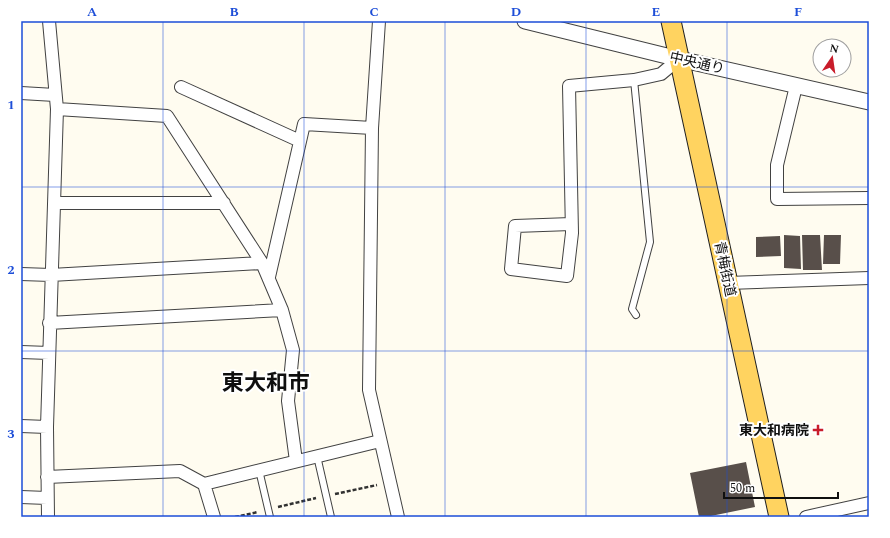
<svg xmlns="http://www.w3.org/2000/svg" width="890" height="538" font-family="Spectral,'Noto Sans JP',serif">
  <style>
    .building { fill: #584f4a }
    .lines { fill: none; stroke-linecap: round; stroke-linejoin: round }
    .service-casing { stroke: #424242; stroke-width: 8 }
    .minor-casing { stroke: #424242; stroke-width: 14 }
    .tertiary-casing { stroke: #424242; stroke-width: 17 }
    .primary-casing { stroke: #202020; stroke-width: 21 }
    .path { stroke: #313131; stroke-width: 2.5; stroke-dasharray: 4 2; stroke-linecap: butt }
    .service { stroke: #fff; stroke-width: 6 }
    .minor { stroke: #fff; stroke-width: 12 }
    .tertiary { stroke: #fff; stroke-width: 15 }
    .primary { stroke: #ffd360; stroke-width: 19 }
    .grid { fill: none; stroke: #1d4ed8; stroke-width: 1; stroke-opacity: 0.55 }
    .poi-dot { fill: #c91c2a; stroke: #fff; stroke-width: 1.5 }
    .labels { text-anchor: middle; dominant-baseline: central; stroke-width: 4; stroke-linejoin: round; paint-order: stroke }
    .street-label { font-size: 14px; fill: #0f0f0f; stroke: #fff }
    .poi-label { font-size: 14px; font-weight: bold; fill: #0f0f0f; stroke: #fff; text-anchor: end }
    .town-label { font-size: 22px; font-weight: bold; fill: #0f0f0f; stroke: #fff }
    .neatline { fill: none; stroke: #1d4ed8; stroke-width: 1.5 }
    .grid-label { font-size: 13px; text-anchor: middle; font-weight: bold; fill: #1d4ed8 }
  </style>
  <rect width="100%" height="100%" fill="#fffcf0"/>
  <path class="building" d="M784 235 800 236 801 269 784 268Z
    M802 235H820L822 270H803Z
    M824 235H841L840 264H823Z
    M780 236 781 256 756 257V237Z
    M746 462 755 507 706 517H699L690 473Z"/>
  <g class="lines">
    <g class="service-casing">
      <path id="service" d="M634 80 650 242 632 309 636 315
        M317 456 331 517
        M259 470 270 517"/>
    </g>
    <g class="minor-casing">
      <path id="minor" d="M379 21 372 128 369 390 398 517
        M796 86 777 165V199L869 198
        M181 87 300 141
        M21 93 55 95
        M57 109 167 116 262 263 282 310 293 350 288 401 296 461
        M55 203H224
        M571 224 515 226 511 269 567 276 572 233 569 86 634 80 661 74 679 59
        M21 274 51 275 262 263
        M269 277 304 124 372 128
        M728 283 869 278
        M49 323 282 310
        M21 352 49 353
        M21 426 47 427
        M47 477 180 471 204 484 214 517
        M204 484 380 441
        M21 497 47 498
        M48 517 47 427 57 109 49 21
        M806 517 869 503"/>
    </g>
    <g class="tertiary-casing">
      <path id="tertiary" d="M525 21 679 59 869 102"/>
    </g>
    <g class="primary-casing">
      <path id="primary" d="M671 21 779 517"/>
    </g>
    <path class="path" d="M335 494 377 485
      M278 507 316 498
      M235 517 258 512"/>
    <use href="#service" class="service"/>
    <use href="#minor" class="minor"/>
    <use href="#tertiary" class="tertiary"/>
    <use href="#primary" class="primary"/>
  </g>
  <path class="grid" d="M163 21V517M304 21V517M445 21V517M586 21V517M727 21V517M21 187H869M21 351H869"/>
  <path class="poi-dot" d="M816 424h4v4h4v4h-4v4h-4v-4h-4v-4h4z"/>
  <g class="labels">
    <g class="street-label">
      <text transform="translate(697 63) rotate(13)">中央通り</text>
      <text transform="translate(725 269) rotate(78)">青梅街道</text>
    </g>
    <g class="poi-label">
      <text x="809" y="430">東大和病院</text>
    </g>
    <g class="town-label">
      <text x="266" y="383">東大和市</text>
    </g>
  </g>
  <rect width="890" height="538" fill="none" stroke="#ffffff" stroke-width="44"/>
  <g transform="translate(832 58) rotate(13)"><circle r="19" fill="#ffffff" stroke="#9f9f9f"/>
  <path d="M0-3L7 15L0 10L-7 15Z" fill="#c91c2a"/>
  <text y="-6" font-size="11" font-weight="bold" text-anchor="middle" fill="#0f0f0f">N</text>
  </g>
  <path d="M724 492v6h114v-6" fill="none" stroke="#0f0f0f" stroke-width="2"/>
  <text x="730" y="492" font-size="12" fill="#0f0f0f" stroke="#ffffff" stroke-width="3" paint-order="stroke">50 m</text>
  <rect x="22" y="22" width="846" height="494" class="neatline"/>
  <g class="grid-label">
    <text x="92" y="16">A</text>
    <text x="234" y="16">B</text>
    <text x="374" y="16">C</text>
    <text x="516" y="16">D</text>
    <text x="656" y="16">E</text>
    <text x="798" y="16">F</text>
    <text x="11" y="109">1</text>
    <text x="11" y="274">2</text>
    <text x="11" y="438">3</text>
  </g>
</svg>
